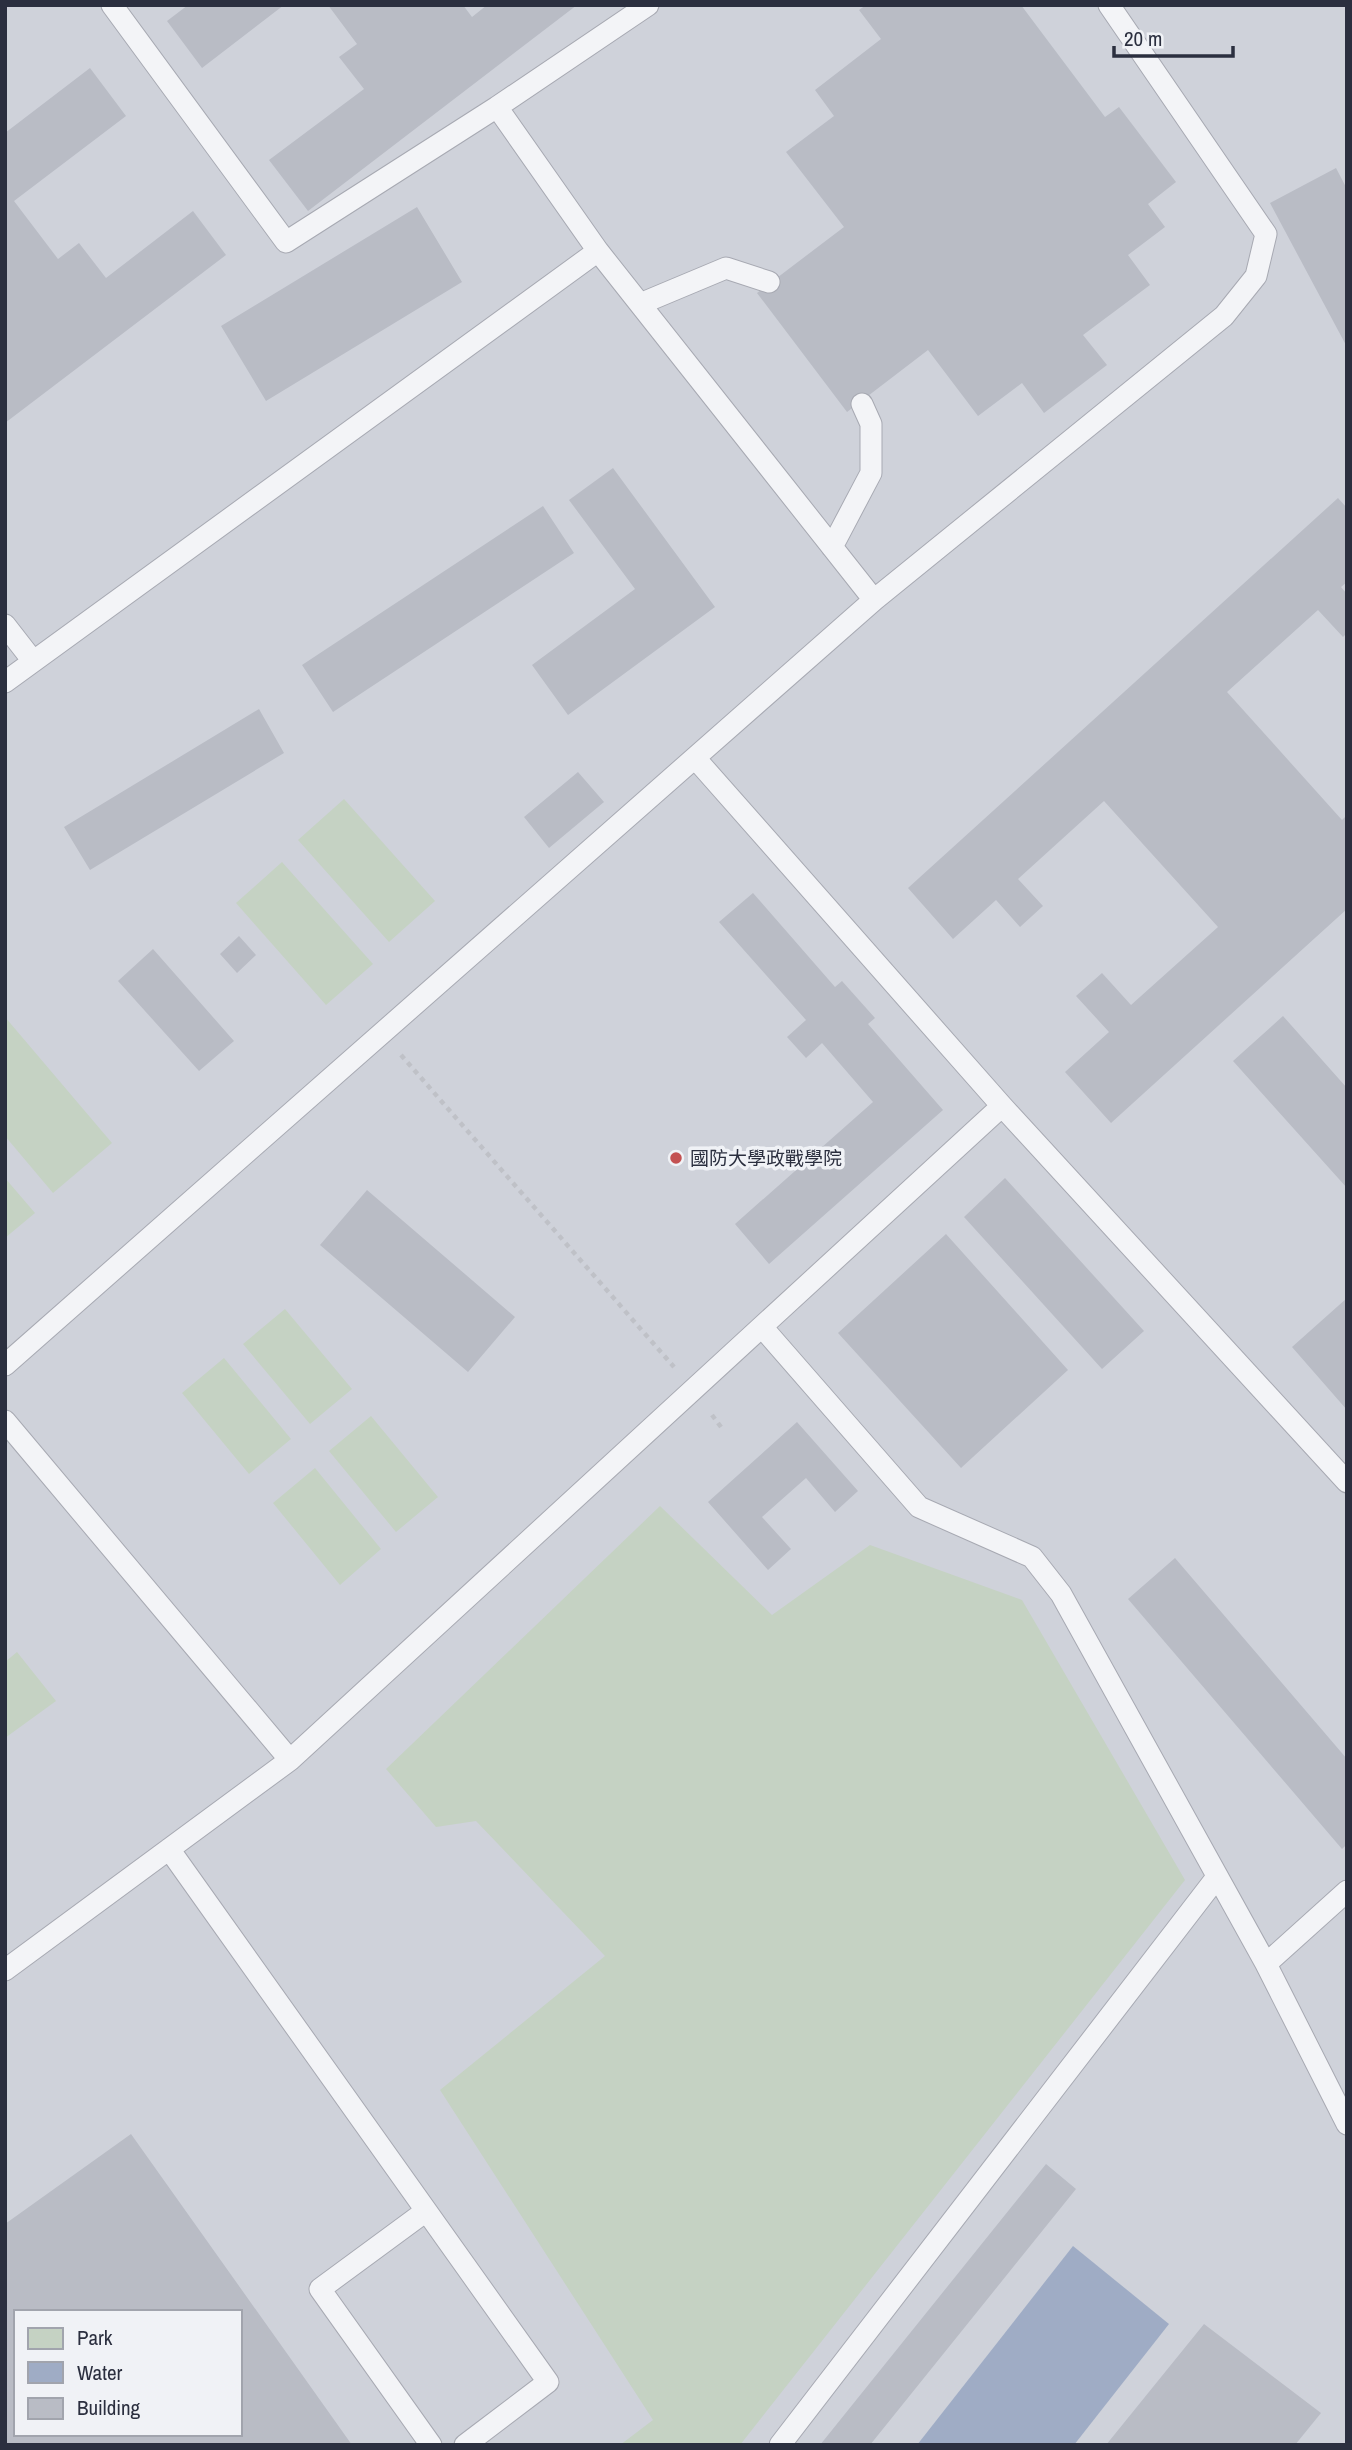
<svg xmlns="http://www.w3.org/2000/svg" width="1352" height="2450" font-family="'Archivo Narrow','Noto Sans TC',sans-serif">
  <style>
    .built { fill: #cfd2da; fill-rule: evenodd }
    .green { fill: #c5d2c3 }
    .water { fill: #9facc5 }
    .building { fill: #b9bcc5; fill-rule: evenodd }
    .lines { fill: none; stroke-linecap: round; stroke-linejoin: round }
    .service-casing { stroke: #a7a9b2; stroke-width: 23 }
    .path { stroke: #bfc1c7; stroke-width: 4.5; stroke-dasharray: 5 5; stroke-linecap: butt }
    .service { stroke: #f3f4f7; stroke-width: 21 }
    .poi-dot { fill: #c35152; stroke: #f0f2f6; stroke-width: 2.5 }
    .labels { text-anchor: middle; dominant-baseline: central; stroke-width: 7; stroke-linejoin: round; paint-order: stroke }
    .poi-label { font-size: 19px; fill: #2b2f3f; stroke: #f0f2f6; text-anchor: start }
  </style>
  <rect width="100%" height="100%" fill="#e1e3e8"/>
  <path class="built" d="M5 5H1347V2445H5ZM16 2312H240V2434H16Z"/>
  <path class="green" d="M344 799 435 901 389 942 298 840Z
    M282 862 373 964 326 1005 236 903Z
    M5 1017 112 1143 53 1193 5 1136Z
    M5 1178 35 1213 5 1238Z
    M285 1309 352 1389 310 1424 243 1344Z
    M224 1358 291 1439 249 1474 182 1393Z
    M371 1416 438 1497 396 1532 329 1451Z
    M315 1468 381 1549 340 1585 273 1503Z
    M660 1506 772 1615 870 1545 1022 1600 1185 1880 740 2445H620L653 2420 440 2090 605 1956 476 1821 436 1827 386 1769Z
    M17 1652 56 1701 5 1738V1662Z"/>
  <path class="water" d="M1073 2246 1169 2324 1074 2445H917Z"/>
  <path class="building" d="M188 5H284L202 68 167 21Z
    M328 5H463L472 17 487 5H577L308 211 269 160 364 89 339 57 357 44Z
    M866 5H1021L1105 117 1119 107 1176 182 1148 204 1165 227 1128 255 1150 285 1083 335 1107 365 1044 413 1022 383 978 416 928 350 847 412 757 293 844 227 786 152 834 116 815 90 881 39 859 10Z
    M90 68 126 116 14 201 58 259 79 243 106 278 193 211 226 255 5 423V133Z
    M1336 168 1347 189V347L1270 203Z
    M417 207 462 282 266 401 221 326Z
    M613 468 715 607 568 715 532 665 635 589 569 500Z
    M1338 498 1347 508V582L1341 587 1347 594V633L1343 637 1318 610 1227 692 1342 820 1347 815V909L1111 1123 1065 1072 1109 1032 1076 996 1102 973 1131 1005 1218 927 1104 801 1018 879 1043 906 1020 927 996 900 953 939 908 888Z
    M543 506 574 553 333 712 302 665Z
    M259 709 284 753 90 870 64 827Z
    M578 772 604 802 549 848 524 817Z
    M753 893 835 987 842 981 875 1018 868 1024 943 1110 769 1264 735 1224 873 1102 822 1043 806 1058 787 1037 806 1020 719 922Z
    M239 936 256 955 237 973 220 954Z
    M153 949 234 1041 199 1071 118 981Z
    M1283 1016 1347 1088V1188L1233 1061Z
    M1005 1178 1144 1331 1102 1369 964 1217Z
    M367 1190 515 1317 468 1372 320 1245Z
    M946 1234 1068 1370 961 1468 838 1333Z
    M1347 1298V1410L1292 1347Z
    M797 1422 858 1491 835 1512 806 1478 762 1517 791 1549 768 1570 708 1502Z
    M1175 1558 1347 1759V1844L1342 1849 1128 1599Z
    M131 2134 352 2445H5V2224ZM16 2312H240V2434H16Z
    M1046 2164 1076 2189 870 2445H820Z
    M1204 2324 1321 2413 1295 2445H1106Z"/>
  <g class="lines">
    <g class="service-casing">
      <path id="service" d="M112 5 286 242 497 107
        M640 304 726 268 769 282
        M832 547 871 473V424L862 404
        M874 600 1224 316 1256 276 1266 234 1109 5
        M5 625 33 661
        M5 682 598 251
        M695 758 1002 1106 1347 1482
        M762 1327 919 1507 1032 1557 1061 1594 1266 1964 1347 2124
        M5 1365 874 600 598 251 497 107 648 5
        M5 1421 290 1760
        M169 1849 548 2382 465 2445
        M1266 1964 1347 1891
        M5 1970 290 1760 1002 1106
        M426 2211 320 2289 431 2445
        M780 2445 1217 1877"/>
    </g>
    <path class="path" d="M401 1055 674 1367
      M712 1415 721 1427"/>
    <use href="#service" class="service"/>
  </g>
  <circle class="poi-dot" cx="676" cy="1158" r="7"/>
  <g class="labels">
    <g class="poi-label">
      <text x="690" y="1158">國防大學政戰學院</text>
    </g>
  </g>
  <rect width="1352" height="2450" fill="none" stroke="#2b2f3f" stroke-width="14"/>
  <rect x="14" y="2310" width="228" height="126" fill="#f0f2f6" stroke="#a1a4ad" stroke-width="2"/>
  <rect x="28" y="2328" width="35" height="21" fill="#c5d2c3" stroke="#a1a4ad" stroke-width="2"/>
  <text x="77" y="2345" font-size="21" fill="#2b2f3f">Park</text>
  <rect x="28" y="2362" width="35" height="21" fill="#9facc5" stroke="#a1a4ad" stroke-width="2"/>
  <text x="77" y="2380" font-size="21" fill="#2b2f3f">Water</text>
  <rect x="28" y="2398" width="35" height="21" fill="#b9bcc5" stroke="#a1a4ad" stroke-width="2"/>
  <text x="77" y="2415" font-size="21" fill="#2b2f3f">Building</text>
  <path d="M1114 46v10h119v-10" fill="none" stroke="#2b2f3f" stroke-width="3.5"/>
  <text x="1124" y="46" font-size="21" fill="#2b2f3f" stroke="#f0f2f6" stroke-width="5" paint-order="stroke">20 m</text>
</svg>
